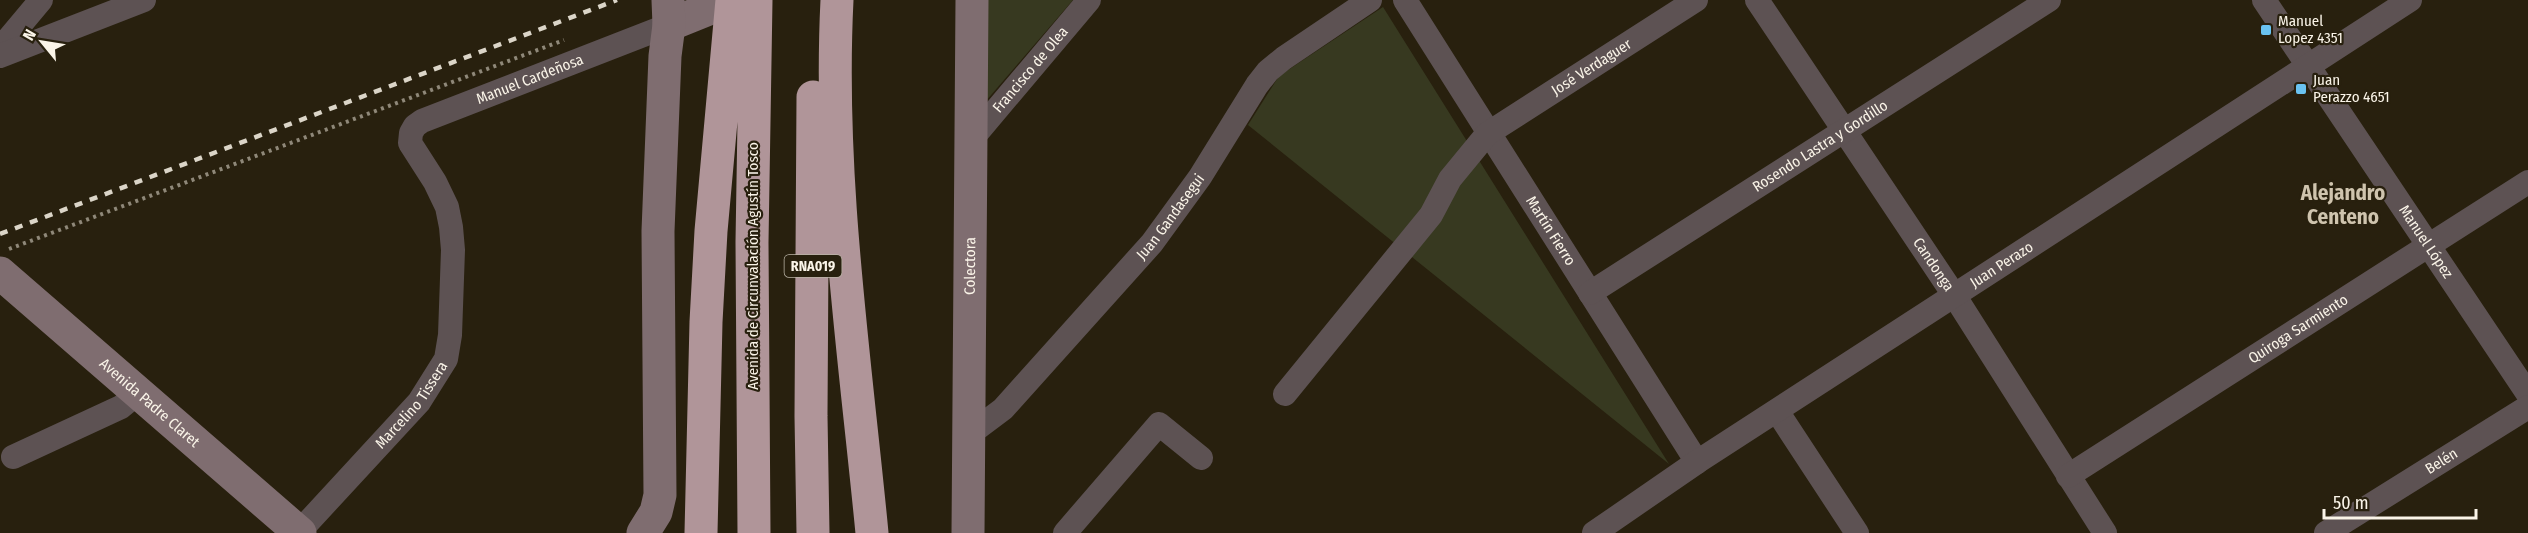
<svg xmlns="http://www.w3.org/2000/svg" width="2528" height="533" font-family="'Fira Sans Condensed',sans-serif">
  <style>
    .green { fill: #373920 }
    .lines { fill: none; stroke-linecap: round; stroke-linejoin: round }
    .path { stroke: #8f8879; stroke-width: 4; stroke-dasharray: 3 4.5; stroke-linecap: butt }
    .minor { stroke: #5d5253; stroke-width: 24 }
    .secondary { stroke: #7f6d70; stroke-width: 33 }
    .motorway { stroke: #b09599; stroke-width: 33 }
    .rail { stroke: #dbd5c8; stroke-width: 4.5; stroke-dasharray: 8 8; stroke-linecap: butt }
    .poi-dot { fill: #6ac3f1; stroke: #28200e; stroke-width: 2 }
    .labels { text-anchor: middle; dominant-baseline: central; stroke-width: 4.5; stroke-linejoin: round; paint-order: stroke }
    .shield { fill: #28200e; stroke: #bbb4a7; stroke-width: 1.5 }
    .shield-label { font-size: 14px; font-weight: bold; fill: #faf4e8 }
    .poi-label { font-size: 15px; fill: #faf4e8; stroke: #28200e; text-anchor: start }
    .street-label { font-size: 15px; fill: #faf4e8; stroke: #28200e }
    .district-label { font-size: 21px; font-weight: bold; fill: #cfc4ae; stroke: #28200e }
  </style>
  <rect width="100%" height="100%" fill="#28200e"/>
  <path class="green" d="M986 0H1073L985 102Z
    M1383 7 1669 464 1248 125 1279 76Z"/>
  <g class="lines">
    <path class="path" d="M9 249 564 40"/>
    <g class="minor">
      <path id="s1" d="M1405 0 1697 462"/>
      <path id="s2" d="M1757 0 1954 295 2105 533"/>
      <path id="s3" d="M2264 0 2528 394"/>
      <path d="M0 49 41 0"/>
      <path d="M0 56 144 0"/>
      <path id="s4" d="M971 140 1089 0"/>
      <path id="s5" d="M1590 293 2049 0"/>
      <path id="s6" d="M1285 394 1431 215 1450 179 1487 134 1696 0"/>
      <path d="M1777 411 1857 533"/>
      <path id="s7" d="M967 436 1003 409 1152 243 1200 177 1257 85 1268 71 1284 58 1370 0"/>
      <path d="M13 457 121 407 138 393"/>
      <path id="s8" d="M2068 476 2528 182"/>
      <path id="s9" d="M299 532 419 402 446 359 450 335 453 250 451 227 447 207 435 182 410 143 411 133 415 126 422 121 669 25"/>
      <path d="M1065 533 1159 424 1201 458"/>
      <path id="s10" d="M1594 533 1697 462 2410 0"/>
      <path id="s11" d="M2326 533 2528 407"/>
    </g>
    <g class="secondary">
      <path d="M669 25 731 0"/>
      <path id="s12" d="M0 273 300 533"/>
      <path d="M643 533 656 512 660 495 658 231 665 56 669 25 668 0"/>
      <path id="s13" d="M968 533 972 0"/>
    </g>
    <path class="motorway" d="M837 0C828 178 855 356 872 533
      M813 97 811 416 813 533
      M701 533 706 322 711 231 732 0
      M754 533 752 242 756 0"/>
    <path class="rail" d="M0 234 617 0"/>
  </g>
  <g class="poi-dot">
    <rect x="2260" y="24" width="12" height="12" rx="3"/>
    <rect x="2295" y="83" width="12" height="12" rx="3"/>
  </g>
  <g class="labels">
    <rect class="shield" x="784.5" y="255" width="57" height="22" rx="4.5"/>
    <g class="shield-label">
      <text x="813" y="266">RNA019</text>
    </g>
    <g class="poi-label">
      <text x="2278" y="21">Manuel<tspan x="2278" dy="17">Lopez 4351</tspan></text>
      <text x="2313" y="80">Juan<tspan x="2313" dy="17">Perazzo 4651</tspan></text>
    </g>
    <g class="street-label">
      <text stroke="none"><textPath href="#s6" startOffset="454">José Verdaguer</textPath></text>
      <text stroke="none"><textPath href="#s4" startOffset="92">Francisco de Olea</textPath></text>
      <text stroke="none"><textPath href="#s9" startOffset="597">Manuel Cardeñosa</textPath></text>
      <text stroke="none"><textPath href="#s5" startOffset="273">Rosendo Lastra y Gordillo</textPath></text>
      <text stroke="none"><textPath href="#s7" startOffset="300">Juan Gandasegui</textPath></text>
      <text stroke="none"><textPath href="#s1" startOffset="273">Martín Fierro</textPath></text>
      <text stroke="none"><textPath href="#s3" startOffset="291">Manuel López</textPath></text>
      <text stroke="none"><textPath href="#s2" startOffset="318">Candonga</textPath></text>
      <text stroke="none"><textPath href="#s10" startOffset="488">Juan Perazo</textPath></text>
      <text transform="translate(753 266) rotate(-90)">Avenida de Circunvalación Agustín Tosco</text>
      <text stroke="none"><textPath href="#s13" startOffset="267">Colectora</textPath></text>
      <text stroke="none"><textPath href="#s8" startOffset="273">Quiroga Sarmiento</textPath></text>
      <text stroke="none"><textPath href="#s12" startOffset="198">Avenida Padre Claret</textPath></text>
      <text stroke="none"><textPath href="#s9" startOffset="170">Marcelino Tissera</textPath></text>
      <text stroke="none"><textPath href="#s11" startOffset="136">Belén</textPath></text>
    </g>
    <g class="district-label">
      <text x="2343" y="193">Alejandro<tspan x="2343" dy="24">Centeno</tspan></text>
    </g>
  </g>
  <g transform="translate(42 42) rotate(300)" stroke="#28200e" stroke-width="4.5" paint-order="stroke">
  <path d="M0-4.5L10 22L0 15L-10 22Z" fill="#faf4e8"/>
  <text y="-9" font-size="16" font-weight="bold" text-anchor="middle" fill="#faf4e8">N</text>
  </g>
  <path d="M2324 509v9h152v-9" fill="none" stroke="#faf4e8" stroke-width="3"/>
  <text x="2333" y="509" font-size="18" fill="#faf4e8" stroke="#28200e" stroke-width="4.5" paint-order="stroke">50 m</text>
</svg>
